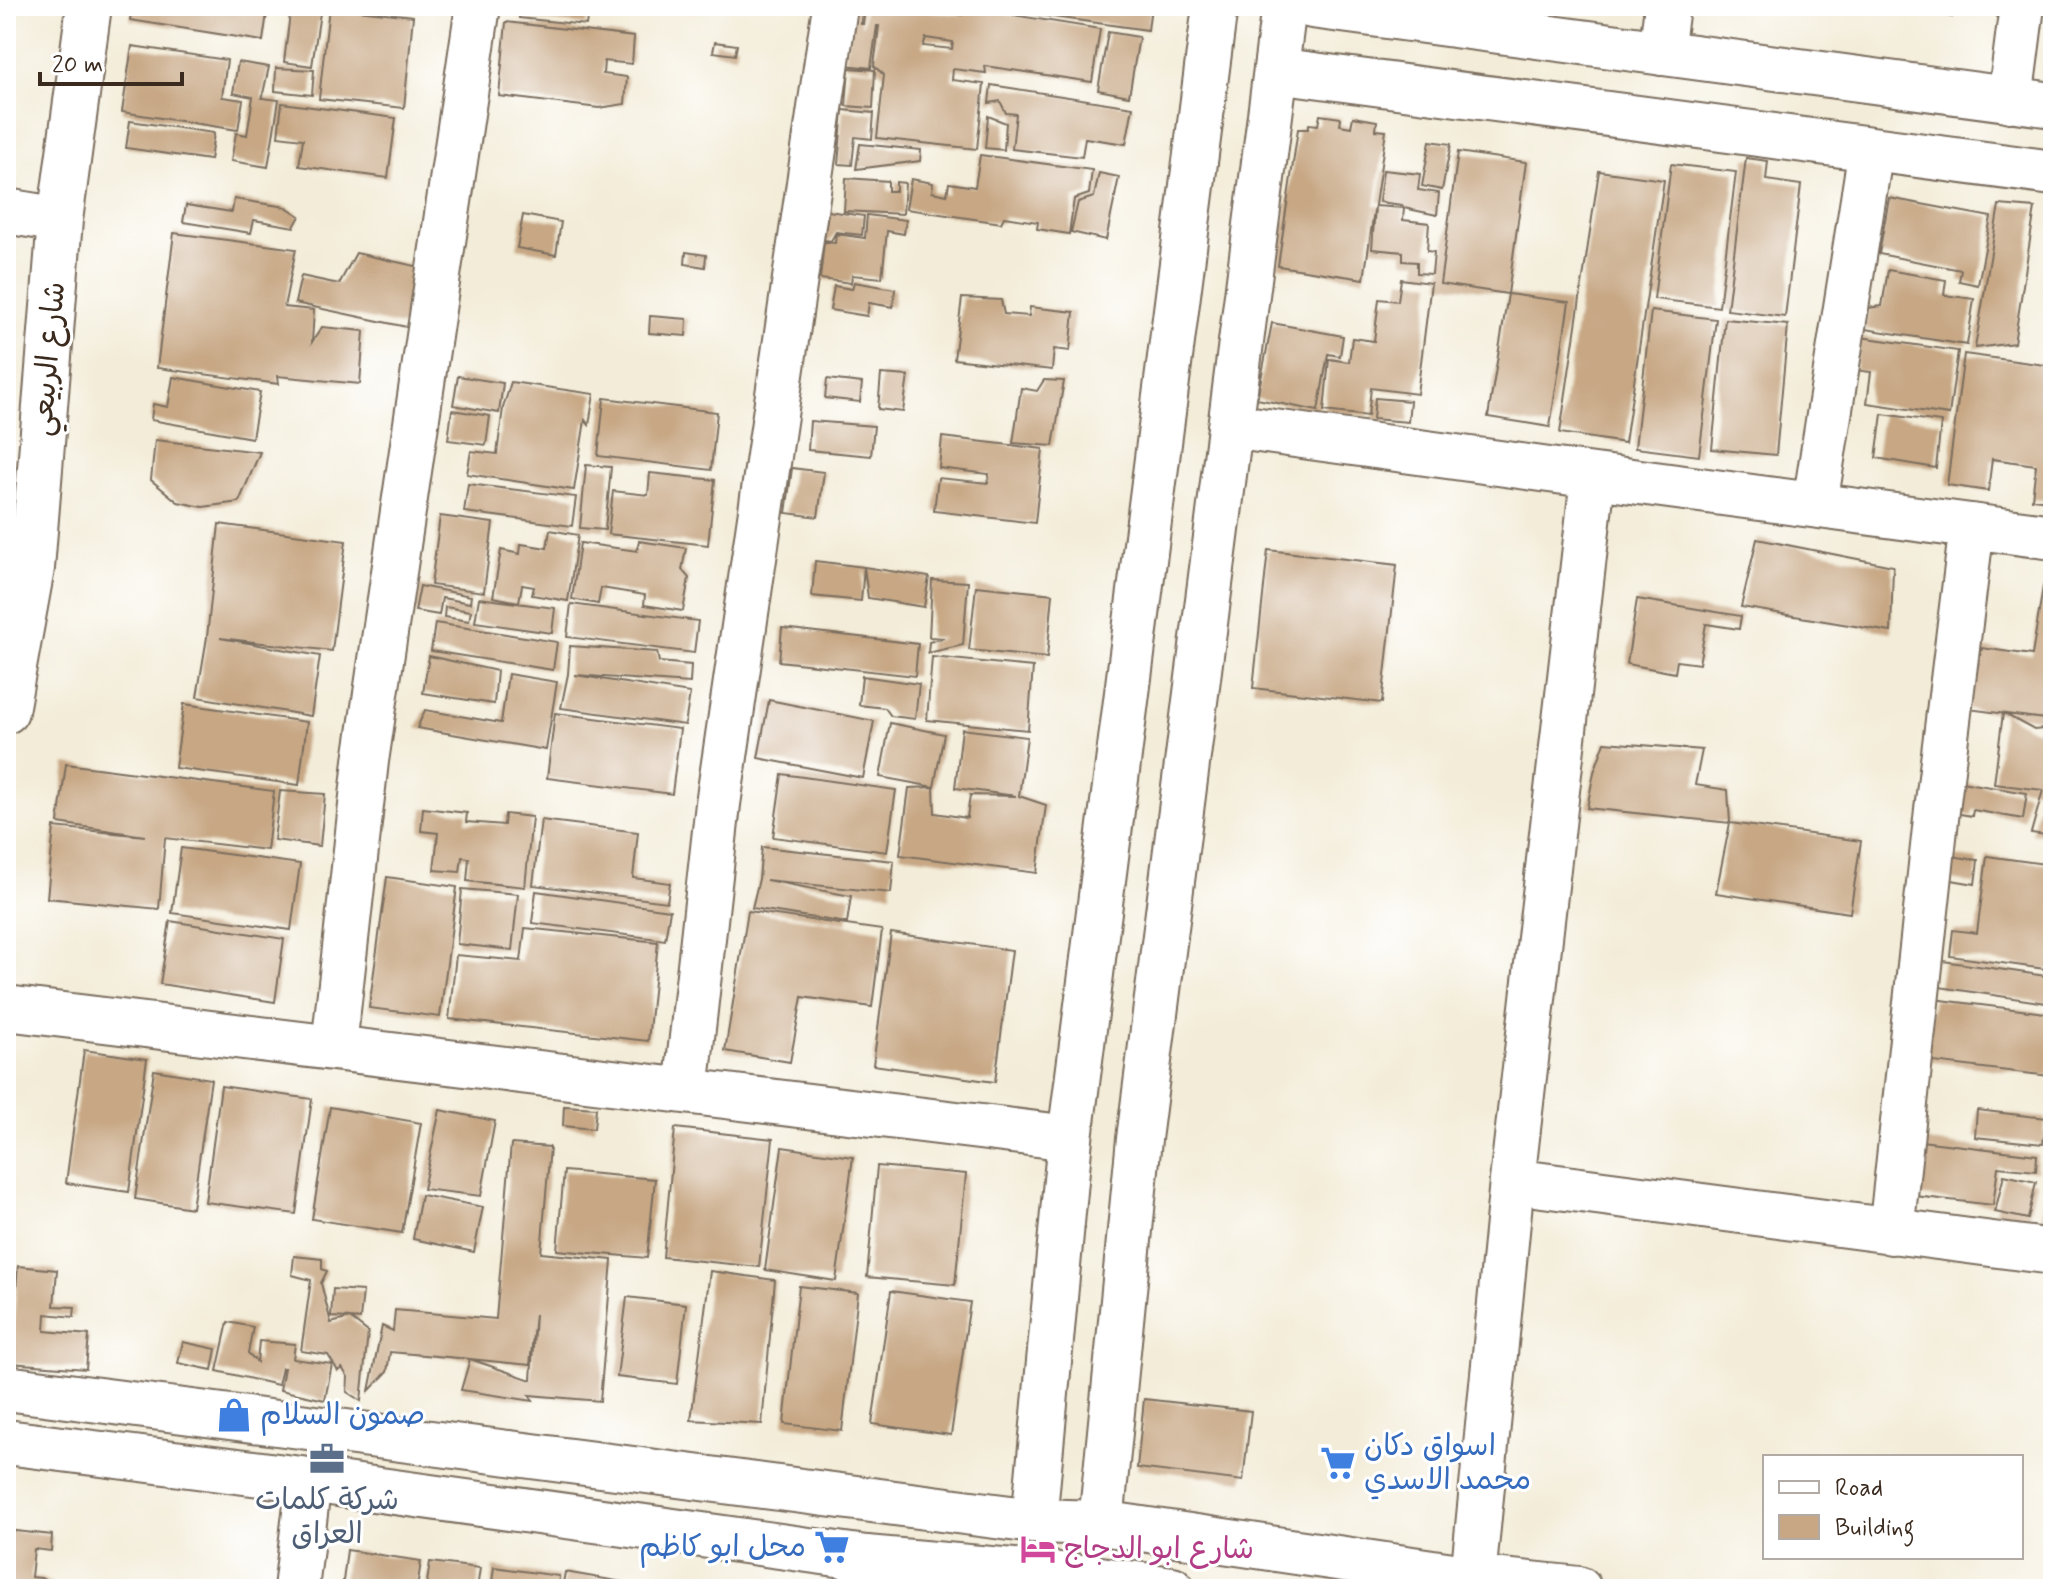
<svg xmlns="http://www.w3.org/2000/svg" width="2059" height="1595" font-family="Mynerve,'Playpen Sans Arabic',sans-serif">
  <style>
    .building { fill: #c7a784; fill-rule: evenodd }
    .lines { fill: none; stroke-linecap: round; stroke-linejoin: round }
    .minor-casing { stroke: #7b6e5f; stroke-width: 48 }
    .tertiary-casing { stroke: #7b6e5f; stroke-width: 48 }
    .minor { stroke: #fff; stroke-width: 44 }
    .tertiary { stroke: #fff; stroke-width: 44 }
    .labels { text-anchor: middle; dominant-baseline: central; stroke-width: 6; stroke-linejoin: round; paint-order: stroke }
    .street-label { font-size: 30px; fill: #3b2a1e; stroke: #fff }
    .shop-label { font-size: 30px; fill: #366cbe; stroke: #fff; text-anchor: start }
    .service-label { font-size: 30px; fill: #4e5e75; stroke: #fff }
    .hotel-label { font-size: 30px; fill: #b23c85; stroke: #fff; text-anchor: start }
  </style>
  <rect width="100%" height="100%" fill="#fff"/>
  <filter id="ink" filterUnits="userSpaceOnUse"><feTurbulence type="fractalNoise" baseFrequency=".0125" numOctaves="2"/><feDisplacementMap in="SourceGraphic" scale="16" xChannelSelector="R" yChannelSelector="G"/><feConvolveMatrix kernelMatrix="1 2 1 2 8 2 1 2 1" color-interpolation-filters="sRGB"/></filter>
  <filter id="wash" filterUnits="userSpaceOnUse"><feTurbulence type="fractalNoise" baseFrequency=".006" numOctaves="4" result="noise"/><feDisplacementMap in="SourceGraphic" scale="32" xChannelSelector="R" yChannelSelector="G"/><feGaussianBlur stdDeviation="1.8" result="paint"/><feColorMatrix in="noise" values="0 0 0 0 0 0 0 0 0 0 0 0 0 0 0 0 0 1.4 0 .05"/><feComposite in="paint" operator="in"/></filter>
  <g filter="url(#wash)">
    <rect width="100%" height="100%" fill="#f3ecd8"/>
    <g id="blocks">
      <path class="building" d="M132 6H268L263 41 130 20Z
        M291 6H321L312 66 284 62Z
        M520 6H589L586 25 519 18Z
        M852 6H862L861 24H863L865 6H930L929 11 962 15 963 6H1151L1148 30 1004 10V13L1002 9 994 12 1100 29 1092 82 985 66 986 73 953 69 952 80 984 84 977 149 877 138 884 75 874 66 879 26H877L871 68 845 65ZM926 38 953 42 952 49 923 46Z
        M1902 6H1953L1952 17Z
        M329 7 413 16 404 108 319 99Z
        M506 22 634 37 632 64 604 61 603 74 627 77 625 104 599 108 499 96Z
        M1108 32 1139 37 1129 96 1098 90Z
        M715 42 737 45 735 55 713 52Z
        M132 46 227 60 222 97 243 100 238 130 122 112Z
        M238 62 269 67 262 98 279 100 268 167 231 161 236 133 247 135 253 97 233 93Z
        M276 68 314 70 312 95 275 91Z
        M849 68 875 70 873 108 846 106Z
        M991 85 1133 107 1126 144 1085 138 1082 157 1012 149 1016 114 1006 113 1000 101 989 103Z
        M282 103 396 118 388 178 299 166 303 139 278 136Z
        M843 110 874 113 872 139 855 137 852 165 838 164Z
        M1320 115 1341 118 1340 125 1351 127 1353 117 1377 121 1376 130 1386 131 1364 279 1278 266 1298 129H1308L1309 124 1318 125Z
        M988 116 1006 123 1004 150 985 148Z
        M130 121 214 133 210 160 126 148Z
        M1430 141 1451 144 1442 190 1422 186Z
        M860 144 921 150 920 161 856 169Z
        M1458 152 1526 162 1508 294 1440 284Z
        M980 155 1092 170 1089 194 1074 199 1069 234 1037 229 1038 222 1004 217 1001 223 906 209 911 179 933 183 932 192 947 195 949 183 975 187Z
        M1746 158 1768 161 1766 180 1801 185 1785 317 1727 310Z
        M1671 164 1736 172 1719 307 1654 299Z
        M1383 170 1420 174 1418 190 1439 193 1437 215 1404 208 1402 205 1379 202Z
        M1599 171 1664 180 1625 443 1560 433Z
        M1099 173 1119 177 1106 240 1071 232 1078 202 1094 197Z
        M846 178 888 181V191H896V182L905 183 903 214 844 211Z
        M1889 198 1991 217 1978 285 1959 281 1961 270 1879 254Z
        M234 199 286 207 300 216 294 227 254 220 251 233 183 222 186 205 232 212Z
        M1999 205 2035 208 2014 343 1975 348Z
        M1375 206 1404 208 1403 220 1429 223 1427 251 1434 252 1432 274 1417 273V262L1403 261V252L1372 249Z
        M828 211 864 216 862 235 836 232 831 241 824 240Z
        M523 215 561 222 556 255 517 248Z
        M867 215 906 220 904 234 887 231 882 278 852 275 851 283 820 279 824 242 835 243 836 234 865 238Z
        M174 233 296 249 284 307 314 310 312 342 322 327 364 331 360 384 278 376 279 384 157 368Z
        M686 252 706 255 705 267 685 264Z
        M356 253 429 269 416 329 295 303 301 276 339 284Z
        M1888 270 1946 280 1944 295 1974 299 1967 345 1865 329 1868 308 1882 306Z
        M1401 279 1431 283 1417 394 1371 388 1368 416 1324 411 1329 359 1349 362 1352 338 1374 341 1379 299 1398 301Z
        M854 282 895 289 893 307 869 303 867 316 830 310 834 286 852 289Z
        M1508 294 1569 302 1550 427 1488 417Z
        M962 298 1001 300 1004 314 1029 316 1030 307 1074 312 1070 351 1054 349 1052 370 954 359Z
        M1651 311 1716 319 1699 456 1635 448Z
        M650 316 687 319 686 336 649 333Z
        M1725 319 1788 325 1776 455 1712 449Z
        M1272 323 1343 336 1340 356 1328 354 1318 411 1257 399Z
        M1860 337 1958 351 1949 415 1867 403 1871 372 1855 370Z
        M1964 354 2053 366V467L2049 501 2032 499 2036 465 1992 459 1988 491 1947 485Z
        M881 374 908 376 903 412 878 409Z
        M458 376 503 383 499 413 453 405Z
        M173 377 260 392 252 438 151 420 153 404 168 407Z
        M827 379 862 383 860 402 825 398Z
        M1044 380 1064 381 1053 446 1013 443 1021 388 1037 391Z
        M511 382 594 394 589 425 585 420 574 490 467 474 471 451 497 454 503 408Z
        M604 398 717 412 711 470 598 456Z
        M1375 398 1410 401 1408 422 1373 419Z
        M452 410 490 416 486 445 448 440Z
        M1882 414 1941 422 1936 468 1876 458Z
        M810 421 874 426 871 456 808 450Z
        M942 437 1043 449 1035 523 934 511 938 478 988 483 989 474 939 468Z
        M155 440 260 452 239 502 203 507 178 502 151 480Z
        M586 465 611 467 605 530 580 528Z
        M792 468 824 472 818 517 786 513Z
        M650 473 715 480 708 545 608 534 613 491 648 495Z
        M468 484 576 497 572 526 464 512Z
        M440 516 493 523 484 592 431 585Z
        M219 524 346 541 332 651 220 638 320 656 311 716 197 697 207 637Z
        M550 530 578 535 568 601 532 595 534 587 522 585 519 602 493 597 501 550 520 554 521 544 547 548Z
        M1757 539 1893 566 1891 632 1741 607Z
        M639 541 686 548 682 570 689 578 683 611 644 605 645 595 601 588 598 604 572 599 580 543 637 551Z
        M1268 550 1397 565 1382 703 1253 688Z
        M815 561 864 567 929 577 924 607 868 598 864 567 861 601 812 596Z
        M932 580 968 582 963 645 928 653 929 642 944 638 929 637Z
        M420 586 471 596 470 603 442 598 439 615 415 611Z
        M976 586 1053 594 1047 658 969 650Z
        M2043 587 2053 589V720L1968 709 1982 648 2032 655Z
        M479 598 555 608 552 633 475 622Z
        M1637 599 1741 616 1739 629 1706 624 1699 664 1677 661 1675 673 1627 664Z
        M571 604 698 621 694 653 567 637Z
        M445 607 471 611 469 621 444 617Z
        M435 623 557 642 553 670 431 651Z
        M782 628 918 644 915 676 779 661Z
        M570 646 657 652 659 662 691 665 690 683 575 675 690 693 685 725 561 708 568 674Z
        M429 656 497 671 494 704 423 693Z
        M932 657 1033 667 1028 730 927 720Z
        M508 674 557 682 546 750 417 728 425 710 501 723Z
        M862 676 919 684 915 719 891 716 885 708 859 705Z
        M769 700 874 721 863 778 758 758Z
        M184 704 307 722 299 785 175 768Z
        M555 713 680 729 672 794 547 778Z
        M2003 713 2034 730 2053 728V836L2031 833 2043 790 1994 784Z
        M890 723 944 734 934 787 935 813 967 818 970 795 1016 796 955 788 962 729 1027 737 1019 796 1046 805 1037 873 900 855 909 788 934 787 880 777Z
        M1605 742 1702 750 1695 785 1728 790 1730 823 1587 808 1594 772Z
        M66 764 274 791 267 850 165 838 159 909 47 898 54 827 145 836 58 823Z
        M782 774 896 790 887 852 773 837Z
        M1949 780 2027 793 2023 819 1973 810 1972 816 1943 811Z
        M280 791 325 794 320 846 274 840Z
        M423 808 467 813 466 822 504 825 505 814 532 817 525 887 467 881 469 858 462 857 460 872 434 870 438 833 421 831Z
        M541 820 638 832 633 878 670 883 667 902 533 885Z
        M1730 823 1861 841 1850 913 1716 893Z
        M762 847 894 861 891 893 766 880 851 896 847 923 752 908 759 879Z
        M181 848 300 864 291 930 172 913Z
        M1937 854 1978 860 1975 884 1934 877Z
        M1987 856 2053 865V970L1950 956 1953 930 1977 933Z
        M387 877 457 887 440 1017 369 1008Z
        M462 889 518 894 512 950 457 944Z
        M536 891 670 910 665 940 532 923Z
        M748 911 882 930 872 1007 802 997 790 1062 725 1051Z
        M170 921 284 939 275 1002 160 984Z
        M525 928 658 942 648 1041 449 1019 456 955 521 961Z
        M891 933 1012 950 995 1082 873 1065Z
        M1943 961 2053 977V1004L1939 987Z
        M1933 999 2053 1014 2049 1076 1925 1061Z
        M84 1050 147 1059 129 1192 66 1183Z
        M154 1070 211 1079 192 1208 135 1199Z
        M221 1086 312 1099 296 1214 205 1202Z
        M564 1106 596 1108 594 1129 563 1126Z
        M330 1107 421 1123 402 1233 312 1219Z
        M440 1110 495 1121 481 1196 423 1189Z
        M1977 1110 2046 1118 2043 1144 1975 1137Z
        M675 1128 773 1139 759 1267 663 1257Z
        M1921 1141 2037 1155 2036 1171 1998 1167 1993 1205 1915 1196Z
        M511 1144 550 1147 541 1253 612 1260 600 1401 529 1395 533 1401 461 1390 470 1359 390 1352 387 1372 369 1391 382 1326 393 1331 395 1310 496 1319ZM535 1314 531 1380 470 1359 530 1365Z
        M782 1147 853 1157 836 1281 765 1270Z
        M877 1166 966 1174 955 1285 867 1277Z
        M564 1171 655 1179 647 1258 557 1250Z
        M2004 1175 2036 1182 2028 1219 1995 1212Z
        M2046 1183 2053 1184V1221L2042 1220Z
        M421 1195 483 1207 474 1252 413 1239Z
        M294 1256 322 1259V1269L327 1271 321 1283 331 1323 350 1318 331 1317 333 1289 363 1291 360 1319 350 1318 368 1332 361 1401 347 1392 348 1377 342 1368 338 1371 328 1355 301 1351 311 1280 292 1275Z
        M18 1266 57 1270 54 1306 75 1307 74 1317 46 1314 45 1331 89 1335 86 1369 10 1363Z
        M710 1271 775 1280 762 1424 691 1420Z
        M799 1286 858 1293 842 1431 784 1424Z
        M891 1291 970 1302 951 1435 872 1424Z
        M627 1297 686 1304 677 1384 617 1377Z
        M228 1322 253 1327 248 1353 257 1362 259 1341 295 1344 293 1359 332 1364 325 1400 280 1390 284 1368H282L278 1385 217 1371Z
        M183 1342 216 1349 212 1370 178 1363Z
        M1144 1399 1251 1411 1243 1481 1137 1468Z
        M6 1530 52 1535 51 1551 34 1549 31 1577 41 1578 54 1585V1589H6Z
        M347 1550 421 1561 417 1589H342Z
        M430 1562 480 1568 477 1589H426Z
        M494 1567 559 1576 558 1589H491Z
        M565 1572 640 1585 639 1589H562Z"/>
    </g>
  </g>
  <g filter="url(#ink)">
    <use href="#blocks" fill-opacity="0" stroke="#7b6e5f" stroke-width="2"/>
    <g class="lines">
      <g class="minor-casing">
        <path id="minor" d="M1312 6 2053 105
          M1661 53 1667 6
          M1276 70 2053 173
          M2010 100 2022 6
          M6 211 60 220
          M1230 426C1504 465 1779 500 2053 537
          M1815 504 1871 149
          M6 711 32 568 60 220 89 6
          M6 1008 1070 1138
          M334 1046 366 761 478 6
          M686 1091 718 804 835 6
          M1512 1181 2053 1252
          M1891 1232 1937 810 1972 526
          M1034 1521 1070 1138 1215 6
          M1101 1523 1139 1139 1284 6
          M1473 1578 1512 1181 1593 478
          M296 1589 309 1480
          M860 1589 866 1558"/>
      </g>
      <g class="tertiary-casing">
        <path id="tertiary" d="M6 1388 1034 1521 1101 1523 1473 1578 1579 1589
          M6 1442 309 1480 866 1558 1093 1578 1172 1589"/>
      </g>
      <use href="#minor" class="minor"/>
      <use href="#tertiary" class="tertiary"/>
    </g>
  </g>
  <defs>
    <g id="shop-bare" transform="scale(2.76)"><path d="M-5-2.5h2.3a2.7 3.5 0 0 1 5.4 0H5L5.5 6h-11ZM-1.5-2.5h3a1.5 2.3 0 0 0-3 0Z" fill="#3f7fe0" stroke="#fff" stroke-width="2.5" paint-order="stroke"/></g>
    <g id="office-bare" transform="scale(2.76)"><path d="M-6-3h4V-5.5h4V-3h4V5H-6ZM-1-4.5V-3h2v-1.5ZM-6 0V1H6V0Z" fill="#5c6f8a" stroke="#fff" stroke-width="2.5" paint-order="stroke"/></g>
    <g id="supermarket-bare" transform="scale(2.76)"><path d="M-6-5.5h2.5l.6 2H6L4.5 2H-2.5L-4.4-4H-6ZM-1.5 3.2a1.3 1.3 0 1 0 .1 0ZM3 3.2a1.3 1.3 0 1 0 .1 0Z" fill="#3f7fe0" stroke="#fff" stroke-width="2.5" paint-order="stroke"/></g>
    <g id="hotel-bare" transform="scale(2.76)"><path d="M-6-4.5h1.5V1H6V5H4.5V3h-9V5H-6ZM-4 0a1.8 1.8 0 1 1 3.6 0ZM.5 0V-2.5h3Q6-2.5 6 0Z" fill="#d1479c" stroke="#fff" stroke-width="2.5" paint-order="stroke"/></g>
  </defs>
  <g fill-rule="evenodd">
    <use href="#shop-bare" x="234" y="1415"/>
    <use href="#office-bare" x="327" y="1459"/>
    <use href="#supermarket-bare" x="1338" y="1463"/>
    <use href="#supermarket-bare" x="832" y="1547"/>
    <use href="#hotel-bare" x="1038" y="1549"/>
  </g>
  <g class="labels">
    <g class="street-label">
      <text transform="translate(49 359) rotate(-85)">شارع الربيعي</text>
    </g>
    <g class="shop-label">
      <text x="260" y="1415">صمون السلام</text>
      <text x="1364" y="1446">اسواق دكان<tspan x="1364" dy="34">محمد الاسدي</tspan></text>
      <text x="806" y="1547" text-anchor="end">محل ابو كاظم</text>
    </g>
    <g class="service-label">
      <text x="327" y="1500">شركة كلمات<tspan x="327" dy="34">العراق</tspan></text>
    </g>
    <g class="hotel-label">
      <text x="1064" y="1549">شارع ابو الدجاج</text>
    </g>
  </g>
  <rect width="2059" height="1595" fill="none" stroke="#fff" stroke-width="32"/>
  <rect x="1763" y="1455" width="260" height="104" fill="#ffffff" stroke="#b1aaa5" stroke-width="2"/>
  <rect x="1779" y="1481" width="40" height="12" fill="#ffffff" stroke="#b1aaa5" stroke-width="2"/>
  <text x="1835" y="1495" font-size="24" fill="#3b2a1e">Road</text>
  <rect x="1779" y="1515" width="40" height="24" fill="#c7a784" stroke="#b1aaa5" stroke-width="2"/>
  <text x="1835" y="1535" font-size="24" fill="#3b2a1e">Building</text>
  <path d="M40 72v12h142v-12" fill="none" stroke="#3b2a1e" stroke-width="4"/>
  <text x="52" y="72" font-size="24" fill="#3b2a1e" stroke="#ffffff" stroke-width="6" paint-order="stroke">20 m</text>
</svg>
